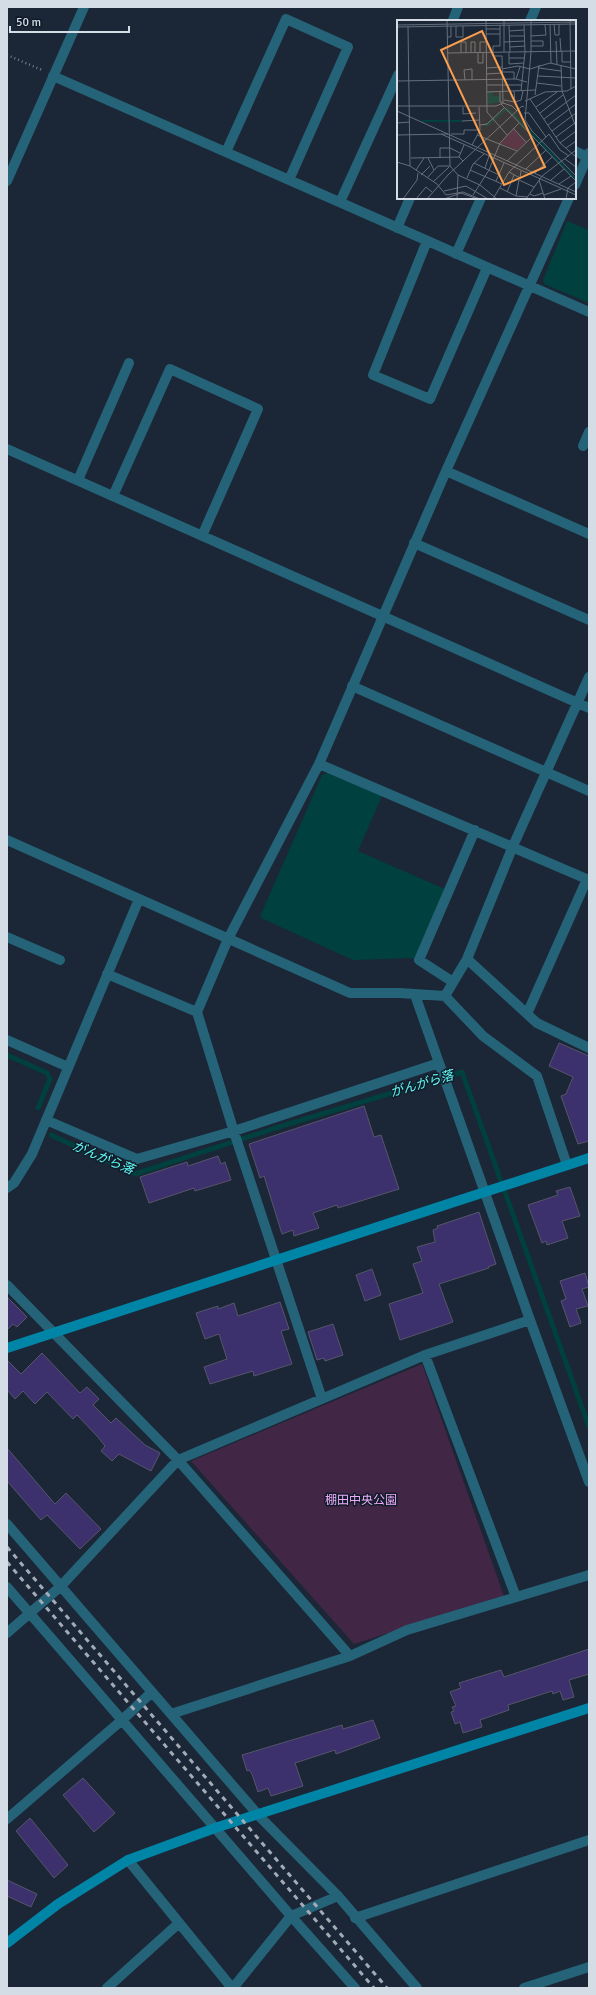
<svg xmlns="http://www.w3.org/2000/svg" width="596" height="1995" font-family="Signika,'Noto Sans JP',sans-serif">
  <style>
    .green { fill: #412645 }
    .water { fill: #00403e }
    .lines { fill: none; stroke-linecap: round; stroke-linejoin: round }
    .stream { stroke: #00403e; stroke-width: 5 }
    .building { fill: #3c316c; stroke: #565569 }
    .path { stroke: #767f8c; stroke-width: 2.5; stroke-dasharray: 1 3; stroke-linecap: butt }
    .street { stroke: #256378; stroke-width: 10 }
    .secondary { stroke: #0185a7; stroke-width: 10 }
    .rail { stroke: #a3abb7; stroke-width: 3; stroke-dasharray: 5 5; stroke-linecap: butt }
    .labels { text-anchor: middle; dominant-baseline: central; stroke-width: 3; stroke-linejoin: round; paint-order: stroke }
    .park-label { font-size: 12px; fill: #efacfa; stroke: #111c2b }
    .water-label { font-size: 13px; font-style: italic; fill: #61f9f3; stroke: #111c2b }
    .inset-river { fill: none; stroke: #00403e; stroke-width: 2 }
    .inset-road { fill: none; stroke: #656f7c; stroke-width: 1 }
    .view { fill: #fa9f4e; fill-opacity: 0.15; stroke: #fa9f4e; stroke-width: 2 }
    .inset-edge { fill: none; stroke: #d4dce6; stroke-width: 2 }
  </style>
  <rect width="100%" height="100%" fill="#1b2636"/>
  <path class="green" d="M422 1364 504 1596 354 1644 191 1461Z"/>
  <path class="water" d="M567 221 589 230V303L544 284 543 280Z
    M329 772 382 796 358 851 447 890 417 958 353 960 261 918V914L322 775Z"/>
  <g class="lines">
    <path class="stream" d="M7 1055 47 1073 50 1079 38 1108
      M51 1135 135 1174 285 1125 462 1072 589 1427"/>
  </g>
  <path class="building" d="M559 1043 589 1056V1141L578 1144 561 1096 566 1094 573 1077 549 1066Z
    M364 1106 374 1137 381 1135 399 1189 338 1208 337 1205 313 1213 319 1228 294 1236 293 1230 282 1234 264 1176 260 1178 249 1144Z
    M218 1156 221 1164 225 1162 231 1180 195 1191 194 1188 149 1203 140 1177 187 1162 188 1166Z
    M570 1187 580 1216 562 1221 568 1238 547 1245 546 1241 542 1243 528 1205 558 1195 556 1191Z
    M479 1212 496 1264 488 1267 489 1268 439 1284 453 1322 400 1340 389 1304 423 1293 413 1264 422 1261 417 1247 435 1242 433 1230 438 1228 437 1226Z
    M372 1269 381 1295 365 1301 356 1275Z
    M585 1273 589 1287 582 1289 588 1306 576 1309 581 1323 570 1327 561 1301 566 1299 560 1281Z
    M7 1297 27 1317 17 1327 13 1324 7 1330Z
    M280 1302 289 1329 281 1331 292 1364 254 1376 253 1371 210 1384 204 1367 227 1359 219 1334 205 1339 196 1313 218 1306V1309L234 1303 238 1316Z
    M333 1324 343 1355 325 1361 324 1358 317 1360 308 1332Z
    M42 1353 80 1393 87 1387 99 1399 93 1405 111 1423 116 1418 145 1445 160 1453 151 1471 119 1454 112 1461 101 1451 105 1446 97 1436 77 1415 73 1419 47 1392 35 1404 23 1391 15 1399 7 1390V1360L21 1374Z
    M7 1448 55 1504 66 1493 101 1529 80 1549 47 1515 41 1520 7 1481Z
    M589 1649V1674L569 1680 574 1697 563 1700 560 1691 553 1694 552 1691 508 1705 509 1710 480 1720 482 1727 463 1733 460 1722 455 1724 451 1712 454 1711 452 1707 456 1706 450 1692 461 1688 459 1683 501 1670 504 1677Z
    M373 1720 380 1738 336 1754 335 1750 295 1763 303 1786 271 1796 268 1788 258 1792 252 1774 249 1770 247 1771 242 1755 342 1725 343 1729Z
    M83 1778 115 1813 94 1832 63 1795Z
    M30 1818 68 1865 54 1878 16 1831Z
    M7 1880 37 1894 31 1907 7 1896Z"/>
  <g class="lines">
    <path class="path" d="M7 55 42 70"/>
    <path class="street" d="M453 20 458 7
      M530 21 536 7
      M53 76 589 312
      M575 151 587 157
      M226 152 286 19 348 47 289 180
      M7 181 84 7
      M575 185 589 153
      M340 202 398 75
      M397 228 410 198
      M427 241 373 375 430 399 487 268
      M456 254 481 198
      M583 446 589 432
      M7 449 589 708
      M446 471 589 534
      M78 480 129 363
      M113 496 170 369 258 409 202 536
      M414 543 589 620
      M352 686 589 791
      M319 764 589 880
      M7 840 350 993H399L445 996 483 1036 537 1076 567 1165
      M7 937 60 960
      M467 959 537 1023 589 1048
      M107 974 197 1012
      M453 982 419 960 475 830
      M415 995 530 1320 589 1482
      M445 996 467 959 513 846 589 677
      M527 1014 587 879
      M7 1040 68 1067
      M46 1120 137 1159 234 1131 439 1063
      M7 1188 14 1183 32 1154 139 899
      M7 1285 178 1460 350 1656
      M425 1355 516 1597
      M322 1399 234 1132 197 1012 228 939 319 764 446 471 569 198
      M7 1524 259 1816 338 1896 417 1988
      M7 1587 291 1916 355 1988
      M7 1633 61 1586 178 1460 425 1355 530 1320
      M171 1714 350 1656 407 1630 589 1575
      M7 1819 122 1720 152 1692
      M128 1860 232 1988
      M355 1918 589 1840
      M107 1988 179 1923
      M233 1988 291 1916 338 1896
      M524 1988 589 1967"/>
    <path class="secondary" d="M7 1348 589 1158
      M7 1943 58 1904 128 1860 215 1828 589 1708"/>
    <path class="rail" d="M7 1547 387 1988
      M7 1562 374 1988"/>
  </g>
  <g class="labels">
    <g class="park-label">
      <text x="361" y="1500">棚田中央公園</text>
    </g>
    <g class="water-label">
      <text transform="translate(422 1084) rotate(-16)">がんがら落</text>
      <text transform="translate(103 1158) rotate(23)">がんがら落</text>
    </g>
  </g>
  <g transform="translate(397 20)">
    <rect width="179" height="179" fill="#1b2636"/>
    <path d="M116 109 129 122 120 130 103 123Z" fill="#412645"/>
    <path d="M91 72H95L96 76H103V82L91 84Z" fill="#00403e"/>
    <path class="inset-river" d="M25 101H65M86 105H91L110 88 179 159"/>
    <path class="inset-road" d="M50 0 53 146 61 155 83 165 100 179M89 0 90 92 110 115M107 0V32M134 0V32L128 100 135 111 179 156M173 0 174 69M153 4 154 43M157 4 158 15H162V4M0 5 179 2M103 5V26H96V36H105L106 83M112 5 113 32M59 6V17H66V6M0 7 179 4M11 7 13 146M89 9H103M112 11 127 10M89 14H103M113 16H127M134 16 149 15 148 5M50 17H54V6M163 18 164 32M134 21H146V26H134M159 21 160 44M107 22 128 21M113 27 128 26M112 32V44L127 43M165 32V42H174M50 33 179 31M64 33V22H69V33M74 33V22H78V33M81 33V43H86V33M83 33V22H89M112 38H128M164 45 165 71 179 107M89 48 105 47M142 48 164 51M105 49 121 46 133 49 153 43 179 49M105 52H117V59M89 54 105 53M141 56 179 58M119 59 123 47M68 60 67 50 75 49V60M0 61 119 59 130 62M140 63 164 66M90 65H124M103 71V82H106M124 71 128 32 127 5M90 72 139 70M138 75 142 45M133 79 163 123 179 137M107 80 118 82 117 71M128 81 148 72 170 71 179 66M118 82 124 80 126 71M104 84 179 161M0 86H99L106 83 115 86 120 91M66 87V94L79 93M139 87 160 72M0 91 179 172M143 93 166 75M147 99 179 75M65 101 83 100M0 103 13 102M83 105 90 104 107 88M151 105 179 84M116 108 129 122M155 111 179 93M44 114 179 175M54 114H67V110H83M0 115 51 114M80 115 120 131M149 117 152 114 163 130 172 136M159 117 179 102M163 123 179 111M75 125 83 110 82 87M169 128 179 121M62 137 67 125M14 138 62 137 66 141M31 138 37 150M43 138V128H53L63 133M168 139 179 147M110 141 135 117M0 142 13 146 40 164 49 175 66 172 83 179M77 143 102 155M88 148 92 136M129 149 149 130M19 150 27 138M73 150 105 164M112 152 123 158 124 151M138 153 155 137M24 155 33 146M30 158 41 146H53M70 158 76 144 87 134M142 160 148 179M154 160 167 149M99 161 107 143M36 162 52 147M162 164 174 156M103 168 119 176 131 177M47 171 69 166 91 179M110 172 117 155M133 174 137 176 146 173M76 175 92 150 103 123 122 103M147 175 164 169M119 176 122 160 137 167M6 179 20 160 21 153M19 179 29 167 35 172M30 179 51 155 125 86 127 87M47 179 64 173 81 179M60 179 61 155M96 179 112 152 149 117 132 93H127M129 179 145 156 179 130M169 179 171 168 179 162"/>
    <path class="view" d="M85 11 148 147 107 165 44 30Z"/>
    <rect width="179" height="179" class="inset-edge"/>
  </g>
  <rect width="596" height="1995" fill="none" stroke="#d4dce6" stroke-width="16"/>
  <path d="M10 26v6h119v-6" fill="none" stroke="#d4dce6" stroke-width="2"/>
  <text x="16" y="26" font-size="12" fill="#d4dce6" stroke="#111c2b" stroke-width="3" paint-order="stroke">50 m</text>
</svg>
